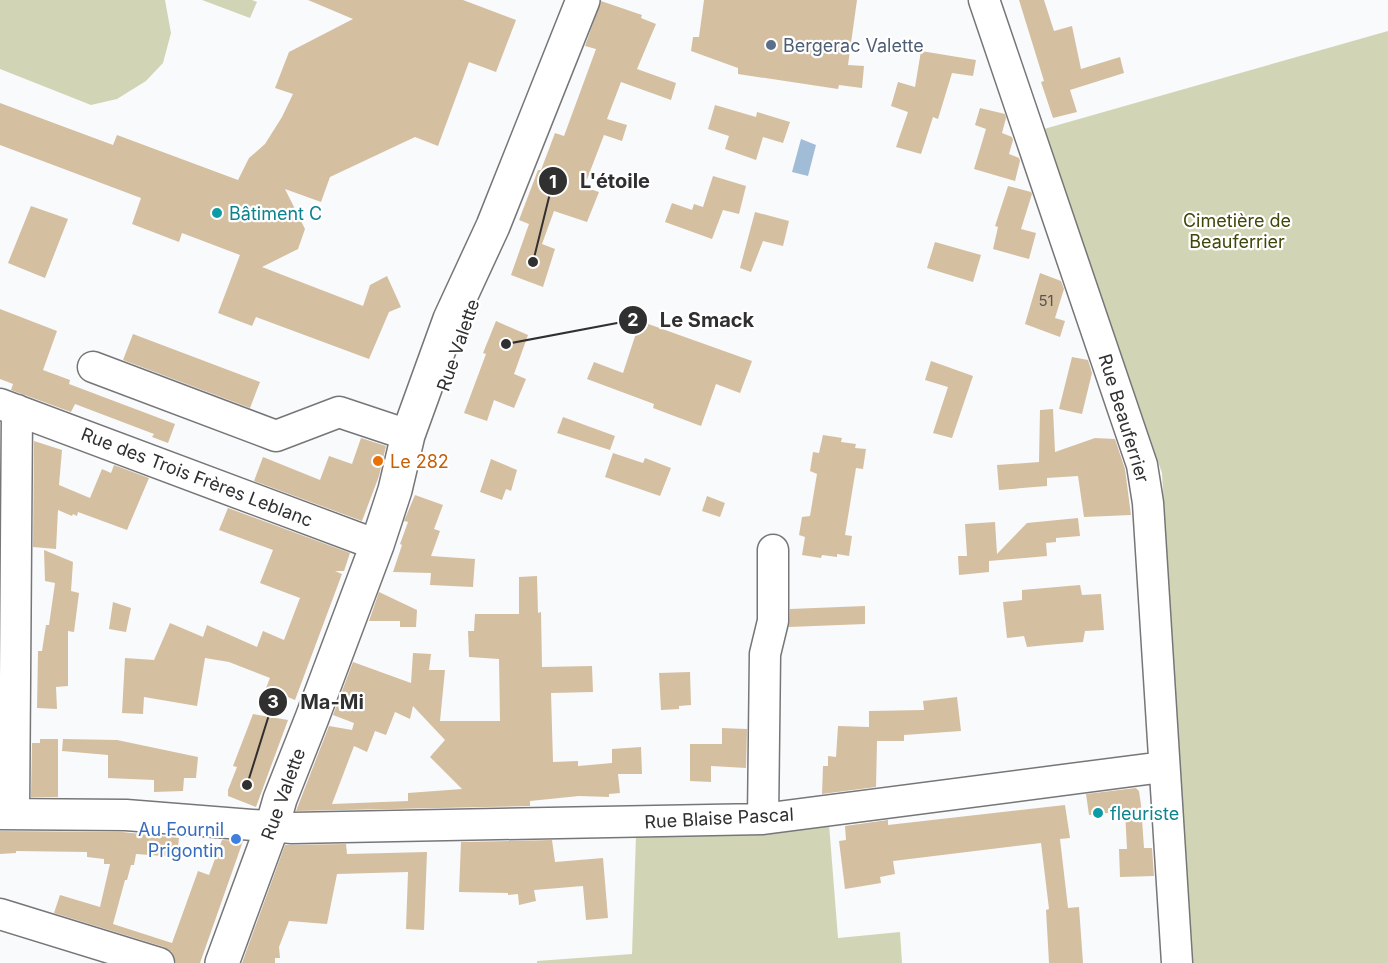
<svg xmlns="http://www.w3.org/2000/svg" width="1388" height="963" font-family="Inter,sans-serif">
  <style>
    .green { fill: #d2d5b5 }
    .water { fill: #a1bcd6 }
    .building { fill: #d5bfa1; fill-rule: evenodd }
    .lines { fill: none; stroke-linecap: round; stroke-linejoin: round }
    .minor-casing { stroke: #767678; stroke-width: 33 }
    .major-casing { stroke: #767678; stroke-width: 36 }
    .minor { stroke: #fff; stroke-width: 30 }
    .major { stroke: #fff; stroke-width: 33 }
    .service-dot { fill: #5c6f8a; stroke: #fff; stroke-width: 2 }
    .culture-dot { fill: #0f9aa8; stroke: #fff; stroke-width: 2 }
    .food-dot { fill: #e8710a; stroke: #fff; stroke-width: 2 }
    .shop-dot { fill: #3f7fe0; stroke: #fff; stroke-width: 2 }
    .labels { text-anchor: middle; dominant-baseline: central; stroke-width: 4.5; stroke-linejoin: round; paint-order: stroke }
    .number-label { font-size: 15px; fill: #59544d }
    .service-label { font-size: 18px; fill: #4e5e75; stroke: #fff; text-anchor: start }
    .culture-label { font-size: 18px; fill: #0d838f; stroke: #fff; text-anchor: start }
    .park-label { font-size: 18px; fill: #43460a; stroke: #fff }
    .street-label { font-size: 18px; fill: #303031; stroke: #fff }
    .food-label { font-size: 18px; fill: #c56008; stroke: #fff; text-anchor: start }
    .shop-label { font-size: 18px; fill: #366cbe; stroke: #fff; text-anchor: end }
    .leader { fill: none; stroke: #303031; stroke-width: 2 }
    .callout-dot { fill: #303031; stroke: #fff; stroke-width: 2 }
    .mark-label { font-size: 18px; text-anchor: middle; font-weight: bold; fill: #fff }
    .callout-label { font-size: 20px; text-anchor: middle; font-weight: bold; fill: #303031; stroke: #fff; stroke-width: 4.5; stroke-linejoin: round; paint-order: stroke }
  </style>
  <rect width="100%" height="100%" fill="#f9fafc"/>
  <path class="green" d="M0 0H165L171 33 163 63 146 81 117 99 91 105 0 69Z
    M202 0H252L257 2 250 18Z
    M1388 31V963H1188L1162 473 1044 129Z
    M829 824 838 938 900 932 902 963H537V961L632 954 636 835 783 832Z"/>
  <path class="water" d="M801 139 816 145 808 176 792 172Z"/>
  <path class="building" d="M308 0H463L516 20 496 72 469 62 438 146 415 137 330 177 321 202 285 189 305 229 298 249 262 267 363 306 370 285 387 276 401 307 389 312 369 359 256 317 252 326 218 313 240 255 182 233 179 242 132 224 141 198 0 145V103L113 145 117 135 238 180 249 158 265 144 282 117 293 94 275 88 289 52 353 19Z
    M704 0H857L848 65 864 66 862 88 839 85 838 89 738 74V68L691 51 693 37H699Z
    M1019 0H1044L1054 31 1072 26 1081 69 1120 57 1124 73 1070 90 1077 112 1053 118 1041 82 1044 81Z
    M601 1 642 15 641 18 656 24 637 69 676 83 671 100 621 82 607 119 627 125 622 141 604 135 584 187 599 192 587 222 554 211 542 244 555 249 543 287 511 275 529 224 519 220 538 170H541L555 133 564 136 596 49 585 46Z
    M921 51 976 60 973 76 952 73 938 119 933 117 921 154 896 147 908 112 891 106 898 82 915 87Z
    M715 105 756 117 757 112 790 122 783 143 763 137 756 160 725 149 729 136 708 129Z
    M980 108 1005 114 1006 118 1002 133 1012 137 1013 140 1009 154 1019 158 1020 161 1015 181 974 169 986 129 975 125Z
    M713 176 746 186 739 214 723 210 712 239 665 222 672 203 692 210 694 204 703 207Z
    M1008 186 1031 192 1032 194 1021 229 1036 233 1029 259 993 249 998 227 995 226Z
    M31 206 68 219 45 278 8 263Z
    M755 212 789 221 783 246 763 241 751 272 740 268Z
    M935 242 981 255 973 282 927 268Z
    M1040 273 1061 281 1064 289 1055 318 1065 321 1060 337 1025 324Z
    M0 309 57 331 43 370 70 380 69 384 175 424 168 443 152 437 154 434 75 404 71 412 11 390 13 384 0 379Z
    M496 321 528 335 514 374 526 379 514 408 494 400 487 421 464 413 486 354 483 353Z
    M640 321 752 361 740 393 716 384 701 426 653 408 654 404 587 379 594 362 623 373Z
    M133 334 260 382 250 408 123 360Z
    M1072 357 1088 360 1092 373 1082 414 1059 409Z
    M931 361 973 376 952 438 933 433 948 387 925 380Z
    M1053 409 1055 452 1095 438 1115 439 1125 469 1131 515 1084 517 1078 476 1047 478V486L999 490 997 465 1039 462 1040 410Z
    M563 417 615 436 610 450 557 433Z
    M823 435 842 438 841 442 856 444 855 448 866 449 863 469 856 468 845 535 852 536 849 556 837 554V557L822 555 821 558 802 555 805 537 799 535 802 517 810 516 817 474 810 471 813 452 819 453Z
    M361 438 386 446 379 476 362 521 254 481 263 457 320 480 329 456 352 464Z
    M34 441 62 450 59 485 90 498 102 469 111 473 114 465 149 478 127 530 78 512 77 516 73 514 72 516 58 510 56 549 33 547Z
    M613 453 643 463 645 458 671 468 660 496 605 477Z
    M491 459 517 470 511 491 506 489 502 500 480 492Z
    M415 495 443 505 434 529 440 531 431 556 475 559 473 587 430 585 431 573 393 572 402 545 400 544 408 522 404 521Z
    M707 496 725 503 720 517 702 511Z
    M228 508 350 553 344 571H335L342 574 295 700 266 688 270 678 229 662 205 658 197 706 144 697 143 714 122 713 125 658 154 660 170 623 203 637 207 625 257 647 263 631 284 640 300 598 260 583 273 550 219 530Z
    M1078 518 1080 536 1056 538V542L1046 543 1047 556 989 561V572L959 575 958 556H967L965 524 995 522 997 554 1027 523Z
    M44 550 73 562 71 591 79 593 74 632 68 631V686L56 687 57 709 37 708 38 651H42L46 625H49L55 583 45 581Z
    M537 576 538 613 541 612 542 667 592 666 593 692 551 693 553 762 578 761V766L612 763V749L641 747 642 774H618L620 793 609 794V797L579 796 530 801V806L296 811 329 726 352 730 354 723 333 715 353 662 411 683 413 653 431 654 429 670H445L440 721H500L499 659 469 657 468 631H474L475 614H519V577ZM413 706 445 740 430 757 462 789 408 793V801L332 804 354 746 367 752 375 731 386 735 395 712 410 719Z
    M1080 585 1082 595 1101 594 1104 630 1085 631 1083 642 1046 645 1027 647 1024 636 1007 638 1003 602 1022 600V590Z
    M379 592 417 610 416 627H400V621H369Z
    M113 602 131 608 126 632 109 629Z
    M865 606V624L789 627 790 609Z
    M690 672 691 705 679 706V709L661 710 659 673Z
    M957 697 961 731 904 735V741H877L876 787 822 794 823 766H828V756L836 757 838 726 869 727V711L924 710 923 701Z
    M253 714 288 720 256 807 228 796V790L237 767 233 766Z
    M722 728 747 729 746 768 711 766V782L690 781V744H722Z
    M40 739H58V797H31L32 743H40Z
    M63 739 117 740 198 757 196 778H184L183 791 154 792V780L108 778V755L62 751Z
    M1136 788 1139 791 1141 805 1144 848H1152L1154 876 1120 877 1119 849H1127L1125 811 1089 815 1086 794Z
    M1065 805 1070 838 1060 839 1068 908 1079 907 1083 963H1049L1046 910 1049 909 1041 843 893 861 895 874 880 877 881 883 845 889 839 841 846 840 845 826 888 820V825Z
    M0 831 122 832 179 838 177 857 136 854 134 865H131L127 880H125L113 924 172 943 198 871 209 875 222 840 243 841 200 963H176L172 952 164 947 54 913 60 895 100 907 110 864H104V859L87 857V852L16 851V853L0 854Z
    M552 840 555 862 603 858 608 918 586 920 583 886 534 890 536 901 519 905 518 894 508 895V893L459 892 461 842Z
    M346 844 347 854 427 852 424 930 406 929 408 872 337 874 327 924 289 921 279 947 280 958H275V963H242L285 845Z"/>
  <g class="lines">
    <g class="minor-casing">
      <path id="minor" d="M984 0 1142 465 1148 503 1177 963
        M93 367 276 436 339 412 408 435
        M0 404 377 545
        M14 813 17 410
        M0 814 126 815 292 828 763 819 1163 767
        M763 819 765 654 773 621V550
        M0 914 159 963"/>
    </g>
    <g class="major-casing">
      <path id="major" d="M222 963 272 827 280 799 312 718 377 545 395 490 408 435 450 319 493 226 583 0"/>
    </g>
    <use href="#minor" class="minor"/>
    <use href="#major" class="major"/>
  </g>
  <circle class="service-dot" cx="771" cy="45" r="6"/>
  <g class="culture-dot">
    <circle cx="217" cy="213" r="6"/>
    <circle cx="1098" cy="813" r="6"/>
  </g>
  <circle class="food-dot" cx="378" cy="461" r="6"/>
  <circle class="shop-dot" cx="236" cy="839" r="6"/>
  <g class="labels">
    <g class="number-label">
      <text x="1046" y="300">51</text>
    </g>
    <g class="service-label">
      <text x="783" y="45">Bergerac Valette</text>
    </g>
    <g class="culture-label">
      <text x="229" y="213">Bâtiment C</text>
      <text x="1110" y="813">fleuriste</text>
    </g>
    <g class="park-label">
      <text x="1237" y="220">Cimetière de<tspan x="1237" dy="21">Beauferrier</tspan></text>
    </g>
    <g class="street-label">
      <text transform="translate(458 345) rotate(-71)">Rue Valette</text>
      <text transform="translate(1124 418) rotate(73)">Rue Beauferrier</text>
      <text transform="translate(197 477) rotate(21)">Rue des Trois Frères Leblanc</text>
      <text transform="translate(283 794) rotate(-70)">Rue Valette</text>
      <text transform="translate(719 818) rotate(-3)">Rue Blaise Pascal</text>
    </g>
    <g class="food-label">
      <text x="390" y="461">Le 282</text>
    </g>
    <g class="shop-label">
      <text x="224" y="829">Au Fournil<tspan x="224" dy="21">Prigontin</tspan></text>
    </g>
  </g>
  <path class="leader" d="M533 262L553 181M506 344L633 320M247 785L273 702"/>
  <g class="callout-dot">
    <circle cx="533" cy="262" r="6"/>
    <circle cx="506" cy="344" r="6"/>
    <circle cx="247" cy="785" r="6"/>
    <circle cx="553" cy="181" r="15"/>
    <circle cx="633" cy="320" r="15"/>
    <circle cx="273" cy="702" r="15"/>
  </g>
  <g class="mark-label">
    <text x="553" y="188">1</text>
    <text x="633" y="326">2</text>
    <text x="273" y="708">3</text>
  </g>
  <g class="callout-label">
    <text x="615" y="188">L'étoile</text>
    <text x="707" y="327">Le Smack</text>
    <text x="332" y="709">Ma-Mi</text>
  </g>
</svg>
